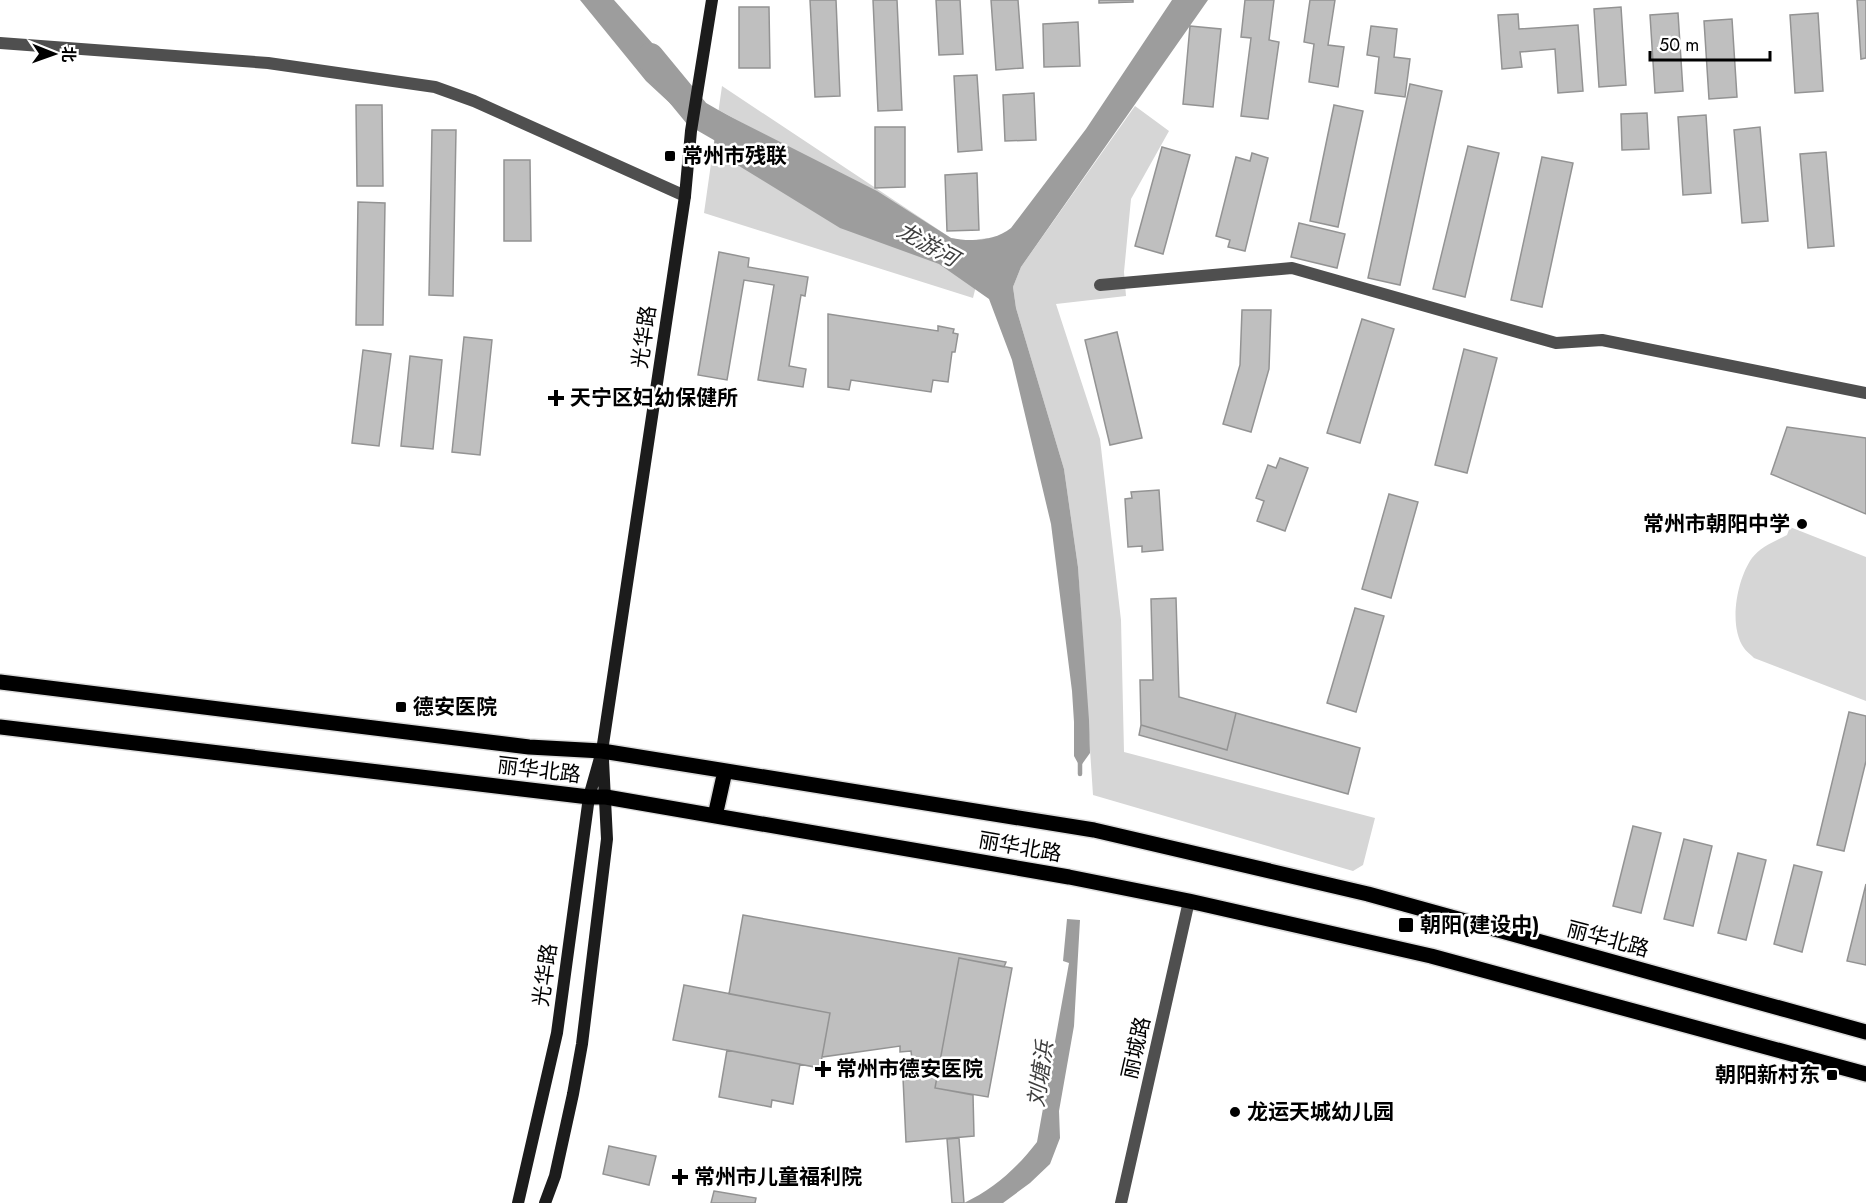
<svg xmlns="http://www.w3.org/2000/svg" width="1866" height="1203" font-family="Jost,'Noto Sans SC',sans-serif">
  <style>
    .green { fill: #d6d6d6 }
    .water { fill: #9d9d9d }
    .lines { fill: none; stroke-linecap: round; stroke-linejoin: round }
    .stream { stroke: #9d9d9d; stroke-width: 4.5 }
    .river { stroke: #9d9d9d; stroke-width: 28 }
    .building { fill: #bfbfbf; stroke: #939393; stroke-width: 1.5 }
    .primary-casing { stroke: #dbdbdb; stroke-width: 18 }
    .minor { stroke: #4f4f4f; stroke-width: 12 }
    .secondary { stroke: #1c1c1c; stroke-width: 12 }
    .primary { stroke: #000; stroke-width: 15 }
    .poi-dot { fill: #000; stroke: #fff; stroke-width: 2 }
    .labels { text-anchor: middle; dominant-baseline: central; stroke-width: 5; stroke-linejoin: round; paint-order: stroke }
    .poi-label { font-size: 21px; font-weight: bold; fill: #000; stroke: #fff; text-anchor: start }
    .street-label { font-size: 21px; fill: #000; stroke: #fff }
    .water-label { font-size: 22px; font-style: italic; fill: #3e3e3e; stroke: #fff }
  </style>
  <rect width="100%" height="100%" fill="#fff"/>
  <path class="green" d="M722 86 951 238 965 241 988 238 973 298 704 213Z
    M1135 106 1169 131 1131 199 1124 272 1126 296 1056 304 1100 439 1121 620 1124 752 1375 818 1363 865 1353 871 1093 795 1078 567 1064 469 1016 308 1013 287 1021 267Z
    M1790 527 1866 557V701L1754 658C1751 655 1746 651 1744 648 1728 626 1737 579 1752 558 1760 547 1775 541 1787 535Z"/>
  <path class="water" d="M580 0H614L676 70 673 106 646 81Z
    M1172 0H1208L1021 267 1013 287 1016 308 1064 469 1078 567 1089 720 1090 753 1080 767 1074 756V722L1072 691 1051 524 1012 360 989 299 939 264 840 228 713 150 719 111 877 191 951 238C970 242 995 241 1011 228L1086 129Z
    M1067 919 1080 920 1074 1026 1059 1111 1060 1138 1050 1164 1030 1183 1003 1203H964C994 1189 1017 1168 1037 1142L1069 963 1063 961Z"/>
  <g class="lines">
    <path class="stream" d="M1080 763V774"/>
    <path class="river" d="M650 57 697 114 749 144"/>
  </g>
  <path class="building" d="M810 0H836L840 96 815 97Z
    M873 0H897L902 110 878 111Z
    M936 0H960L963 54 939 55Z
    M991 0H1018L1023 68 996 70Z
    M1099 0H1133V2L1099 3Z
    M1245 0H1274L1269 40 1279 42 1268 119 1241 116 1251 38 1241 37Z
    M1310 0H1335L1328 45 1344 47 1338 87 1309 82 1314 44 1304 42Z
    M1857 0H1866V58L1861 59Z
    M739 7H769L770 68H739Z
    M1621 7 1626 85 1599 87 1594 9Z
    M1678 13 1683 91 1655 93 1650 15Z
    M1818 13 1823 91 1795 93 1790 15Z
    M1518 14 1519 29 1578 25 1583 91 1558 93 1555 49 1520 52 1522 67 1502 69 1498 15Z
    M1732 19 1737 97 1709 99 1704 21Z
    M1078 22 1080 66 1044 67 1043 24Z
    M1190 26 1221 29 1213 107 1183 104Z
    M1371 26 1397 29 1394 57 1410 59 1405 97 1375 93 1379 57 1367 55Z
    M977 75 982 150 958 152 954 76Z
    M1410 84 1442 91 1400 285 1368 278Z
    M1034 93 1036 140 1005 141 1003 95Z
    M356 105H382L383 186H357Z
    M1334 105 1363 111 1338 227 1310 221Z
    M1647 113 1649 149 1622 150 1621 114Z
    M1706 115 1711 193 1683 195 1678 117Z
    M875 127H905V187L875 188Z
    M1760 127 1768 221 1742 223 1734 130Z
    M432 130H456L453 296 429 295Z
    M1468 146 1499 153 1465 297 1433 289Z
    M1162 147 1190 155 1163 254 1135 246Z
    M1826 152 1834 246 1808 248 1800 154Z
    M1252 153 1268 158 1245 251 1228 247 1230 240 1216 236 1236 157 1250 161Z
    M1542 157 1573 163 1542 307 1511 300Z
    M504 160H530L531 241H504Z
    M977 173 979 230 947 231 945 175Z
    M358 202 385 203 383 325H356Z
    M1299 223 1345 234 1337 268 1291 257Z
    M719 252 749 258 748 267 808 277 805 296 801 295 789 366 806 369 803 387 758 380 774 285 744 280 727 380 698 375Z
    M1242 310H1271L1269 369 1251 432 1223 424 1240 365Z
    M828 314 938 331V326L954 329 953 333 958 334 955 352H952L948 382 933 380 931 392 851 380 849 390 828 387Z
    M1362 319 1394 329 1360 443 1327 433Z
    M1117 332 1142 438 1110 445 1085 340Z
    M464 337 492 340 480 455 452 452Z
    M1464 349 1497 358 1467 473 1435 465Z
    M363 350 391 354 379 446 352 443Z
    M410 356 442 360 433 449 401 446Z
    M1787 427 1866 438V514L1771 474Z
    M1280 458 1308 468 1285 531 1257 521 1264 501 1256 498 1268 465 1276 468Z
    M1159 490 1163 550 1142 552V546L1128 547 1125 499 1132 498 1131 492Z
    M1389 494 1418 502 1391 598 1362 589Z
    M1176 598 1179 697 1236 713 1227 750 1141 725 1140 680H1153L1151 599Z
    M1355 608 1384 616 1356 712 1327 703Z
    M1849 712 1866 716V761L1844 851 1817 845Z
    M1236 713 1360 748 1348 794 1139 735 1141 725 1227 750Z
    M1633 826 1661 833 1641 913 1613 906Z
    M1684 839 1712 846 1693 926 1664 919Z
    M1738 853 1766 860 1746 940 1718 933Z
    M1794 865 1822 872 1802 952 1774 944Z
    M1866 884V965L1847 961Z
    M743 915 1006 962 1004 967 959 958 935 1088 973 1095 974 1136 906 1142 903 1078 914 1076 911 1051 900 1052V1046L822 1057 830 1013 729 994Z
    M959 958 1012 968 988 1097 935 1088Z
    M684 985 830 1013 820 1068 673 1040Z
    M727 1050 800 1064 793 1104 772 1100 771 1107 719 1097Z
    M959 1138 964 1203H952L947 1139Z
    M609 1146 656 1156 649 1185 603 1174Z
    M714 1191 756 1198 755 1203H711Z"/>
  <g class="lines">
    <g class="primary-casing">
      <path id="primary" d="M0 682 529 747 602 751 1094 830 1368 894 1866 1032
        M0 727 589 797H606L1069 877 1189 901 1431 956 1866 1074
        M715 816 725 771"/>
    </g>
    <path class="minor" d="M0 43 268 63 435 87 474 101 685 196
      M1100 285 1292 268 1556 343 1602 340 1866 393
      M1121 1203 1189 901"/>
    <path class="secondary" d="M518 1203 557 1033 589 797 602 751 685 196 691 131 712 0
      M545 1203 555 1176 573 1094 582 1044 607 839 603 760"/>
    <use href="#primary" class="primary"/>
  </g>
  <g class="poi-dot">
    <rect x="664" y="150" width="12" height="12" rx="3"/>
    <path d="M553 389h6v6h6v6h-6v6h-6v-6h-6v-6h6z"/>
    <circle cx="1802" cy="524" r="6"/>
    <rect x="395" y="701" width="12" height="12" rx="3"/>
    <rect x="1398" y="917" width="16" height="16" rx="3"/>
    <path d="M820 1060h6v6h6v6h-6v6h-6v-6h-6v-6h6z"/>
    <rect x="1826" y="1069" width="12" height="12" rx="3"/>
    <circle cx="1235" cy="1112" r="6"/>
    <path d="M677 1168h6v6h6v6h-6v6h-6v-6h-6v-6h6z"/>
  </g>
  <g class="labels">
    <g class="poi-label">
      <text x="682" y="156">常州市残联</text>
      <text x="570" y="398">天宁区妇幼保健所</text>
      <text x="1790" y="524" text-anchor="end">常州市朝阳中学</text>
      <text x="413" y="707">德安医院</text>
      <text x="1420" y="925">朝阳(建设中)</text>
      <text x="836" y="1069">常州市德安医院</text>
      <text x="1820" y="1075" text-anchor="end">朝阳新村东</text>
      <text x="1247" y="1112">龙运天城幼儿园</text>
      <text x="694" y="1177">常州市儿童福利院</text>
    </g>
    <g class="street-label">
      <text transform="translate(644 337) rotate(-82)">光华路</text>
      <text transform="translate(539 770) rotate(7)">丽华北路</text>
      <text transform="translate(1020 847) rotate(10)">丽华北路</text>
      <text transform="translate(1608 939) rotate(15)">丽华北路</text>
      <text transform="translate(545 975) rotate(-82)">光华路</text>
      <text transform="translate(1136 1048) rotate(-77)">丽城路</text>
    </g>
    <g class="water-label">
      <text transform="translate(928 244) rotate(29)">龙游河</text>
      <text transform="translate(1040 1074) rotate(-82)">刘塘浜</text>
    </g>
  </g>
  <g transform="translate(54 54) rotate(91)" stroke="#ffffff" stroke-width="4.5" paint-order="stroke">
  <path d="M0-4.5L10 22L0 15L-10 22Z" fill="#000000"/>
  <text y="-9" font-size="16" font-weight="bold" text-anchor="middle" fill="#000000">北</text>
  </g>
  <path d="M1650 51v9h120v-9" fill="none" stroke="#000000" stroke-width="3"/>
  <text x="1659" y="51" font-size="18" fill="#000000" stroke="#ffffff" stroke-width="4.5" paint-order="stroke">50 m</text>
</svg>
